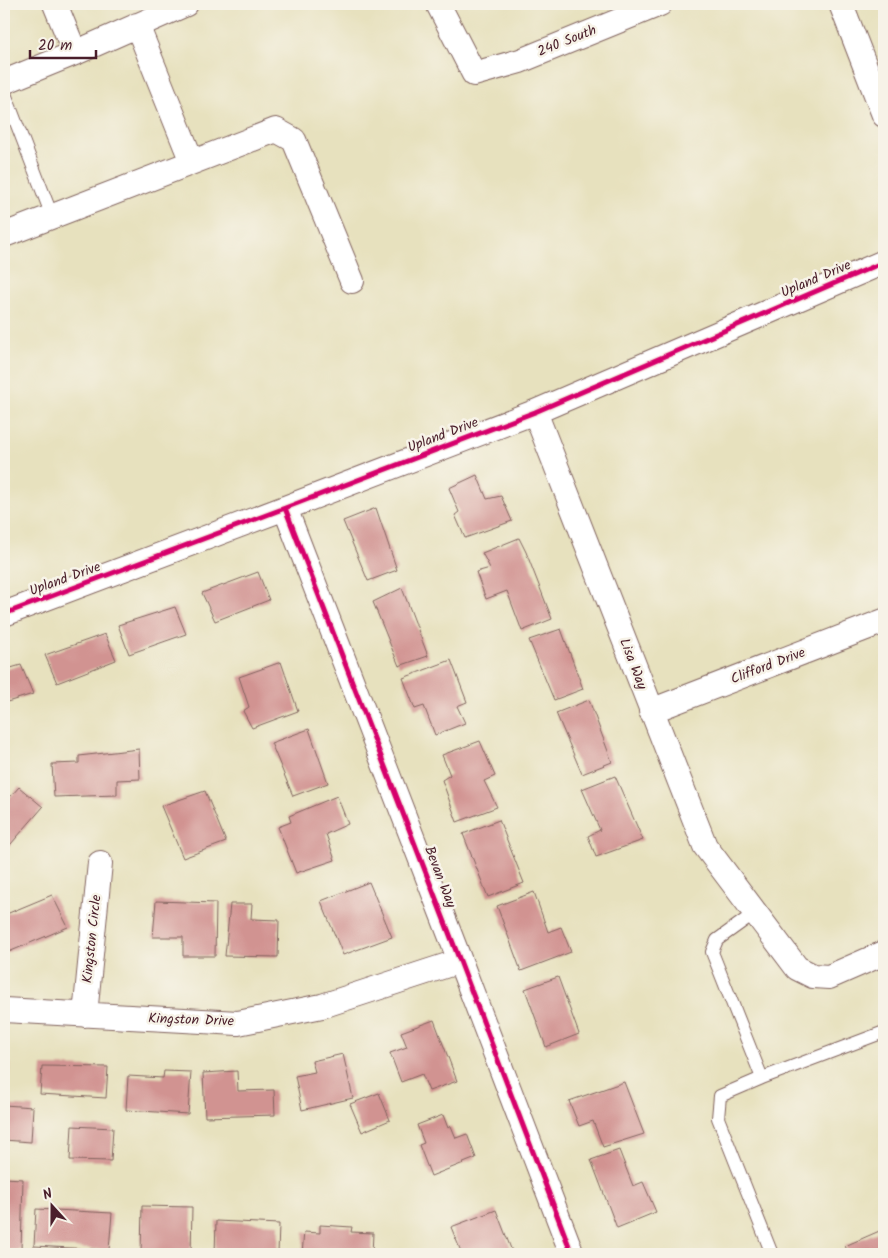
<svg xmlns="http://www.w3.org/2000/svg" width="888" height="1258" font-family="Kalam,sans-serif">
  <style>
    .building { fill: #d19391 }
    .lines { fill: none; stroke-linecap: round; stroke-linejoin: round }
    .lane-casing { stroke: #81635e; stroke-width: 14 }
    .street-casing { stroke: #81635e; stroke-width: 26 }
    .lane { stroke: #fff; stroke-width: 12 }
    .street { stroke: #fff; stroke-width: 24 }
    .cycleway-casing { stroke: #f7f3e8; stroke-width: 8 }
    .cycleway { stroke: #d6006c; stroke-width: 5 }
    .labels { text-anchor: middle; dominant-baseline: central; stroke-width: 5; stroke-linejoin: round; paint-order: stroke }
    .street-label { font-size: 14px; fill: #4a1f2b; stroke: #f7f3e8 }
  </style>
  <rect width="100%" height="100%" fill="#f7f3e8"/>
  <filter id="ink" filterUnits="userSpaceOnUse"><feTurbulence type="fractalNoise" baseFrequency=".02" numOctaves="2"/><feDisplacementMap in="SourceGraphic" scale="10" xChannelSelector="R" yChannelSelector="G"/><feConvolveMatrix kernelMatrix="1 2 1 2 8 2 1 2 1" color-interpolation-filters="sRGB"/></filter>
  <filter id="wash" filterUnits="userSpaceOnUse"><feTurbulence type="fractalNoise" baseFrequency=".0096" numOctaves="4" result="noise"/><feDisplacementMap in="SourceGraphic" scale="20" xChannelSelector="R" yChannelSelector="G"/><feGaussianBlur stdDeviation="1.12" result="paint"/><feColorMatrix in="noise" values="0 0 0 0 0 0 0 0 0 0 0 0 0 0 0 0 0 1.4 0 .05"/><feComposite in="paint" operator="in"/></filter>
  <g filter="url(#wash)">
    <rect width="100%" height="100%" fill="#e7e1be"/>
    <g id="blocks">
      <path class="building" d="M477 475 487 499 501 496 512 521 465 538 455 515 459 512 449 488Z
        M376 508 397 570 368 581 343 521Z
        M519 538 526 552 552 619 522 631 507 591 486 599 476 572 490 568 482 553Z
        M258 572 269 600 215 621 202 593Z
        M402 588 428 656 399 666 373 602Z
        M175 607 186 634 129 654 118 625Z
        M561 629 583 689 554 700 529 640Z
        M105 634 116 660 57 683 45 655Z
        M451 660 467 702 457 706 465 723 435 735 424 706 415 709 403 678Z
        M281 662 298 711 252 728 243 711 249 707 239 677Z
        M21 665 33 694 4 703V670Z
        M589 700 612 762 582 774 556 713Z
        M309 729 328 783 293 796 271 743Z
        M480 741 495 776 484 781 497 807 457 822 442 780 450 775 442 755Z
        M139 749 140 779 117 780V795L54 797 52 764 79 763V756Z
        M615 776 643 840 596 857 588 836 600 830 582 789Z
        M19 787 43 807 4 852V804Z
        M205 791 226 842 183 858 161 806Z
        M337 796 348 824 326 834 335 860 296 873 278 827 291 822 289 816Z
        M499 820 524 883 488 897 463 834Z
        M369 882 392 937 343 955 321 901Z
        M534 892 548 932 561 927 571 952 521 971 497 906Z
        M52 895 68 927 4 954V915Z
        M156 901 216 903 215 956H183V937H153Z
        M230 904H252L251 919 279 920 278 957 225 956Z
        M558 977 579 1034 546 1047 525 989Z
        M434 1020 457 1081 429 1091 422 1074 401 1082 390 1053 407 1047 401 1032Z
        M343 1054 353 1098 302 1110 295 1076 315 1072 312 1061Z
        M4 1061H10L8 1093H4Z
        M42 1066 108 1067 106 1098 40 1094Z
        M164 1071 191 1072 188 1114 126 1110 128 1076 163 1078Z
        M237 1071 238 1091 274 1090 275 1115 205 1117 203 1073Z
        M624 1082 644 1134 603 1147 593 1121 579 1126 569 1101Z
        M379 1093 390 1120 362 1132 350 1104Z
        M4 1105 33 1107 31 1142 4 1140Z
        M443 1115 448 1128 451 1126 456 1138 467 1134 476 1158 431 1176 419 1145 424 1143 417 1125Z
        M72 1126 113 1128 111 1161 70 1160Z
        M619 1150 633 1186 643 1182 656 1212 617 1228 591 1160Z
        M4 1178 23 1179 21 1250H4Z
        M142 1206 192 1207 191 1254H141Z
        M36 1209 112 1213 109 1250 34 1246Z
        M496 1210 513 1254H462L451 1227Z
        M216 1221 279 1224 278 1254H215Z
        M320 1225 352 1227 351 1232 373 1233 372 1254H302L304 1232 320 1233Z
        M884 1229V1254H849L845 1246Z"/>
    </g>
  </g>
  <g filter="url(#ink)">
    <use href="#blocks" fill-opacity="0" stroke="#81635e" stroke-width="1"/>
    <g class="lines">
      <g class="lane-casing">
        <path id="lane" d="M4 91 52 216
          M756 912 717 940 712 952 762 1078
          M772 1254 718 1118 720 1096 762 1078 884 1032"/>
      </g>
      <g class="street-casing">
        <path id="street" d="M438 4 474 74 520 61 660 4
          M841 4 884 115
          M137 25 192 162
          M75 53 186 4
          M4 82 75 53 55 4
          M4 235 276 130 294 140 352 281
          M535 412 705 846 797 968 813 976 829 977 884 953
          M285 508 460 961 572 1254
          M4 614 285 508 535 412 884 262
          M651 711 884 621
          M4 1010 238 1023 322 1006 460 961
          M85 1015 100 863"/>
      </g>
      <use href="#lane" class="lane"/>
      <use href="#street" class="street"/>
      <g class="cycleway-casing">
        <path id="cycleway" d="M285 508 460 961 572 1254
          M4 614 285 508 535 412 884 262"/>
      </g>
      <use href="#cycleway" class="cycleway"/>
    </g>
  </g>
  <g class="labels">
    <g class="street-label">
      <text transform="translate(567 41) rotate(-22)">240 South</text>
      <text transform="translate(816 279) rotate(-23)">Upland Drive</text>
      <text transform="translate(443 435) rotate(-21)">Upland Drive</text>
      <text transform="translate(65 579) rotate(-20)">Upland Drive</text>
      <text transform="translate(633 664) rotate(69)">Lisa Way</text>
      <text transform="translate(768 666) rotate(-21)">Clifford Drive</text>
      <text transform="translate(440 877) rotate(69)">Bevan Way</text>
      <text transform="translate(92 939) rotate(-84)">Kingston Circle</text>
      <text transform="translate(191 1020) rotate(2)">Kingston Drive</text>
    </g>
  </g>
  <rect width="888" height="1258" fill="none" stroke="#f7f3e8" stroke-width="20"/>
  <g transform="translate(52 1206) rotate(339)" stroke="#f7f3e8" stroke-width="4" paint-order="stroke">
  <path d="M0-4L9 19L0 12L-9 19Z" fill="#4a1f2b"/>
  <text y="-8" font-size="14" font-weight="bold" text-anchor="middle" fill="#4a1f2b">N</text>
  </g>
  <path d="M30 50v8h66v-8" fill="none" stroke="#4a1f2b" stroke-width="2.5"/>
  <text x="38" y="50" font-size="15" fill="#4a1f2b" stroke="#f7f3e8" stroke-width="4" paint-order="stroke">20 m</text>
</svg>
